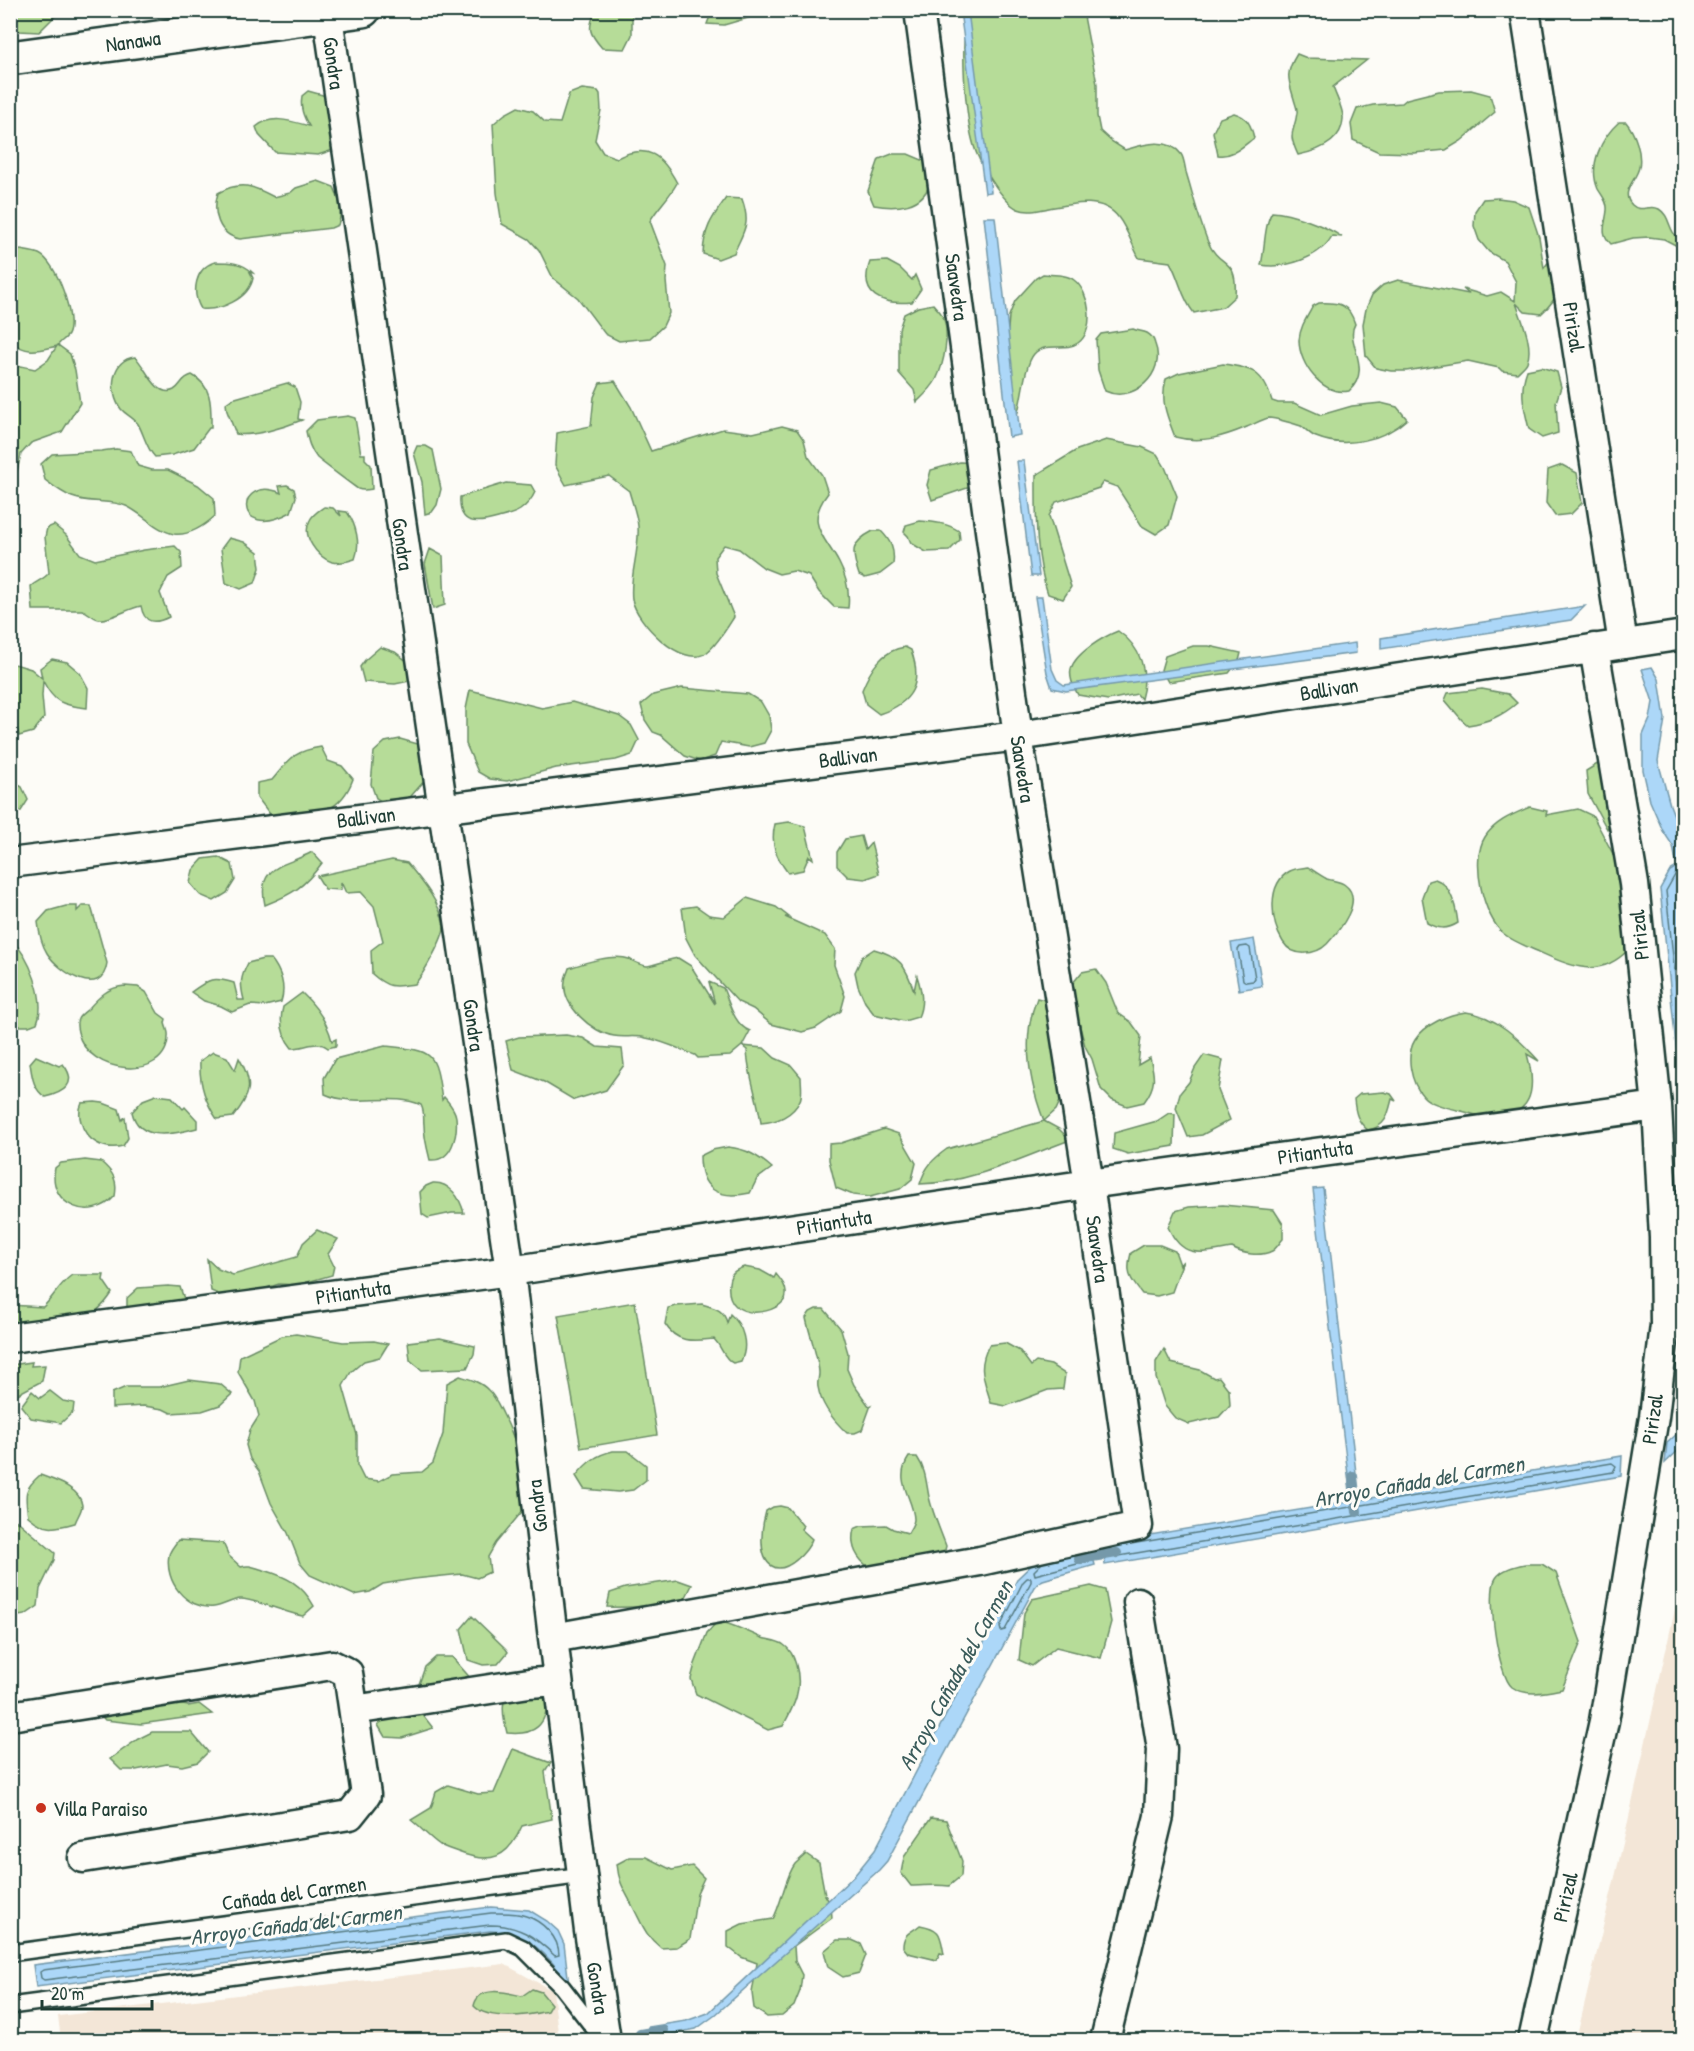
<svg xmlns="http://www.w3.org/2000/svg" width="1694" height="2051" font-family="'Patrick Hand',sans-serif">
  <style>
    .built { fill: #f3e6d7 }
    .green { fill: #b6dc98; stroke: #6a8c66; stroke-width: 1.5 }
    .water { fill: #acd7f8; stroke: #7499aa; stroke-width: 1.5 }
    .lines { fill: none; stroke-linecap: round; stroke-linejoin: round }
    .shore { stroke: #577b82; stroke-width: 1.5 }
    .stream { stroke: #7499aa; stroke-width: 10 }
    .lane-casing { stroke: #1f3d34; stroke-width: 20 }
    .street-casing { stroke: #1f3d34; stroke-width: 33 }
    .secondary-casing { stroke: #1f3d34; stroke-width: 38 }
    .lane { stroke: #fdfcf7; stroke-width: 15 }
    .street { stroke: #fdfcf7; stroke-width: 28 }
    .secondary { stroke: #fdfcf7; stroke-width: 33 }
    .poi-dot { fill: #c8321e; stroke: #fdfcf7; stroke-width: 2 }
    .labels { text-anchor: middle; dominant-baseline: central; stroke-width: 6; stroke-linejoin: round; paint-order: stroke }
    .street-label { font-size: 21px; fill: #1f3d34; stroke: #fdfcf7 }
    .poi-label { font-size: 21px; fill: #1f3d34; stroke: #fdfcf7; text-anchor: start }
    .water-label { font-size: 22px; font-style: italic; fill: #3b5c5b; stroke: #fdfcf7 }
  </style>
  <rect width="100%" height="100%" fill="#fdfcf7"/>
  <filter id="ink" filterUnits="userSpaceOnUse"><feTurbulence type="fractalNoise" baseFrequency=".0167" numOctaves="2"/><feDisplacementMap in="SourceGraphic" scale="12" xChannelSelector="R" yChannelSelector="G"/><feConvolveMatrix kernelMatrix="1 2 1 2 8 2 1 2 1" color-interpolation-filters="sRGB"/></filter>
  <g filter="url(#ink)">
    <path class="built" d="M1683 1573V2040H1576L1625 1835Z
      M504 1964 553 1991 559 2040H61L58 2016Z"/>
    <path class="green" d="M596 10 630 11 632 13V35L625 49 602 48C589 33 587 29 596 10Z
      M10 11 11 10 60 11 39 32 19 31 11 27Z
      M712 11V10L772 11 724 25 707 24Z
      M969 11H1083L1097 84V116L1100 131 1111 141 1125 150C1142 145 1167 136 1181 154 1184 158 1185 167 1186 172 1193 195 1199 220 1208 242 1220 269 1238 256 1235 296L1223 307 1194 313C1181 297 1180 279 1170 262L1139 258C1132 245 1127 228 1118 217 1102 196 1071 204 1049 208 1039 210 1028 213 1018 209 1003 203 978 161 974 146 965 116 959 39 969 11Z
      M1297 54 1307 58 1367 60 1333 87C1336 97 1344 110 1343 119 1342 142 1318 151 1298 155 1287 131 1294 135 1297 113 1298 109 1295 104 1294 99 1288 79 1285 73 1297 54Z
      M582 89 598 91 600 94 601 110 595 140 603 153 617 158C648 143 662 155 677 183 669 198 658 207 650 221L667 266 666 281 669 313 663 326 650 338 619 341 605 334 578 298 553 278 539 250 529 239 502 224 497 193 493 124 505 114 518 107 533 111 545 122 560 123 569 94Z
      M1471 90 1490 95 1495 112 1461 141 1446 150 1414 153 1379 152 1353 140 1351 124 1357 109 1373 105 1402 103 1407 99 1439 91Z
      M308 91 330 97 333 150 318 155 275 152 259 135 256 127C271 114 291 121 309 126 303 116 300 108 302 96Z
      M1234 113C1248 117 1251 125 1254 138 1243 146 1233 157 1218 155L1213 132 1220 118Z
      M1619 122H1626C1635 133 1642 153 1639 167 1637 180 1619 192 1632 205 1640 213 1650 204 1659 209 1671 216 1668 233 1680 239H1683V249L1664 239 1649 237 1633 238 1611 244C1599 232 1606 224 1607 210 1608 202 1602 196 1598 189 1588 166 1601 138 1619 122Z
      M892 154H908L922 160 929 156C930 164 932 174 930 181 925 208 894 209 874 205L868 191 879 159Z
      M318 181 334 187C339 198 343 212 338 225L331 228 240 239C218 235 212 212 218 193 241 180 253 186 274 197L290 193 296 188Z
      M726 198 742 199C751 225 744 230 734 253L718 259 703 254C704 228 712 218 726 198Z
      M1498 198 1513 200 1529 207 1539 237 1544 268 1549 261C1564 284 1560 297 1541 314L1525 312 1516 303C1521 318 1534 346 1527 362 1526 365 1520 370 1517 373L1502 371 1499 368 1468 361 1406 371H1391L1376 368 1366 356 1363 324 1366 309 1372 295 1383 285 1398 280 1469 294 1463 289 1487 296 1501 292 1515 301 1516 282 1505 261 1489 252 1479 240 1474 226 1475 211 1483 199Z
      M1272 212C1291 213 1326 226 1342 237L1332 236C1320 258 1285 269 1261 265 1265 249 1264 225 1272 212Z
      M10 249C19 250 31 251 39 254 56 261 77 318 68 335 66 338 60 342 58 345L70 354 75 370 80 403 62 432 31 443 21 454 17 471 18 465 11 467V369L21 366 35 369 48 360 57 346C40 350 26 355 11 341Z
      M887 261 900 268 912 280 915 275 921 289 912 302C882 305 858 296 870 262Z
      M215 262C229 262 243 262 253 273L250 272 253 278C249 299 220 311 201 309 191 292 195 268 215 262Z
      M1043 274C1053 275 1067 274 1074 280 1090 292 1096 330 1078 343 1065 352 1046 341 1034 354 1025 364 1022 397 1018 412L1014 415 1007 342 1009 316 1015 301 1036 278Z
      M1319 303C1339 302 1349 304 1355 324 1344 342 1374 368 1349 391 1323 396 1299 365 1299 340 1300 327 1307 317 1313 306Z
      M933 304C935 307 940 311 942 315 951 331 944 364 936 380 931 389 924 395 917 402L914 390 899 373V329L904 314 918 307Z
      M1133 329C1137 331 1143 331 1147 333 1151 335 1154 340 1155 344 1167 374 1132 404 1105 391L1098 370 1096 340 1101 334Z
      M135 357C145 365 156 399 174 390 182 385 181 378 192 375 213 386 211 407 211 428H209L194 448 172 455 155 457C146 448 144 434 138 424 133 417 126 415 121 409 108 392 111 359 135 357Z
      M1223 364C1252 368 1263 371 1272 401L1278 403H1294L1321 415 1352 406 1381 403 1397 407 1407 419C1385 440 1345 449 1316 437 1310 435 1306 429 1301 426 1295 424 1274 418 1269 418 1262 419 1253 425 1247 427 1223 437 1201 444 1175 437 1167 416 1160 402 1166 379L1179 373Z
      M1541 367 1557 372 1561 387 1556 402 1558 433 1542 438 1529 429C1524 407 1519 392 1527 370Z
      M615 381 631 407 651 451 723 429 753 433 782 426 797 430 804 440 808 456 822 475 828 493C804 524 825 536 839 563 847 578 850 592 848 608L834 607 819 592 809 576 794 571 779 574 764 568 739 549 724 545 715 557 716 573 734 617C727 628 717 645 706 653 682 669 636 622 632 599 629 575 640 551 638 526 637 515 632 502 629 491L609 476 566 485 555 465 557 433 591 426 594 397 600 383Z
      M287 383 295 387 300 402 298 419 302 420C285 427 253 437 236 434L227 411 226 403 232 399Z
      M348 416 355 418 361 454H365V459L371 465 372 489C367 490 363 491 358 489 356 488 319 460 317 458 310 449 308 441 306 431L317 420Z
      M1106 440 1142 447 1157 454 1165 467 1177 496 1169 525 1156 534 1142 526 1117 487 1103 482 1099 488 1056 502 1049 516 1071 587 1063 599 1048 594C1035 558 1036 514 1036 475L1077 450Z
      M417 446H426L433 450 441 489 437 505 432 512 425 514 422 482 414 453Z
      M116 449 131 451 138 466 152 470H168L198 485 214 498 215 516C204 526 190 536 174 534 157 531 142 513 126 506 109 499 89 504 72 497 62 493 53 486 45 480L41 464 52 454 101 451Z
      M960 462 977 463 979 484 932 500 927 485 931 470Z
      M1562 465 1577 473 1582 503 1571 514 1555 516 1546 503 1548 470Z
      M506 483 531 485 535 492C532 499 527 505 520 510 514 514 505 516 498 518 477 524 458 526 460 497Z
      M287 485 294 489 296 497 291 512C232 544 235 473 281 493L279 486Z
      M324 507 333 508 341 516 339 511 347 512C356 524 361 544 355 559 348 561 340 564 332 562 317 557 301 536 310 520 313 514 318 511 324 507Z
      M920 521C934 522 947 523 959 531L960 540 949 551 926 552 911 543 908 536 904 532 906 525Z
      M54 525 66 535 80 554 95 560 144 550 175 546 181 552 182 568 168 577 160 593 169 617C155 624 144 624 141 606 129 608 109 621 99 619 92 618 89 612 82 610H33L31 586C37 581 44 579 49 573L45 537 47 528Z
      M873 531H881C891 541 895 550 893 564L880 574 865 578 859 575C851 551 850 543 873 531Z
      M229 538 244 542 258 552 260 568 255 583 241 589 226 583 221 549Z
      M430 549 443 556 445 605 433 609 425 564Z
      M1118 631C1141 647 1149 672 1141 699L1137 694 1108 700 1078 695C1074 687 1069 679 1071 669 1075 653 1105 636 1118 631Z
      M1193 646H1209L1241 653 1239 661 1229 673 1168 682 1161 670 1165 656Z
      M380 647 395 652 408 662 410 681 395 684 364 682 360 667 365 660Z
      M905 647 911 650C923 683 913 703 879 714L866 704 862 690C870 670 882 650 905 647Z
      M52 659 67 662 80 673 88 688 87 708C62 705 54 703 43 681L42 696 44 718 33 732 19 736 11 700V667L15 664 31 669 42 678 40 668Z
      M682 688 748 694 761 702 769 716 771 730 764 743 749 747 721 742 715 756 700 761 685 756 661 735 653 732 645 720 641 705 653 695Z
      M1482 689 1508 694 1517 703C1502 716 1488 722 1468 725L1462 720 1445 700 1448 693Z
      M470 690 542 708 572 702 619 716 631 725 639 740 632 755 616 760 556 768 507 781 490 779 478 772 466 744V709Z
      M400 739 432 748 434 770 404 804 389 806 376 798 371 784 374 752 385 742Z
      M321 747 328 761 342 766 353 779C339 817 310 815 275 821L257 797V783L272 780C289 760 293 751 321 747Z
      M1599 763 1612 779 1614 815 1607 829 1588 794 1586 771Z
      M11 780 22 787 28 800 21 811 11 813Z
      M1530 807 1547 811 1546 815 1578 809 1593 816 1631 888 1628 950C1599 980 1570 966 1537 951 1526 946 1514 942 1504 934 1483 917 1470 860 1485 837 1495 821 1514 814 1530 807Z
      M789 822 805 826 813 859 809 856 803 870 788 873C776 857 770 844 775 824Z
      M861 836 865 850 871 843 879 874 865 879 848 877 837 866V852L845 839Z
      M312 852 322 863C304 887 293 894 265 905 256 864 285 867 312 852Z
      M218 857 232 864 235 880 227 893 214 901 200 895 190 883 193 870 203 859Z
      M392 860 407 863C421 880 441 903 444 926 445 937 423 974 415 984 394 987 389 989 372 974L371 950 383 941 374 906 361 892 346 893 341 882V890L325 889 317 876Z
      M1308 867C1314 871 1321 876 1327 879 1333 881 1340 881 1345 885 1365 900 1339 931 1327 944 1316 955 1293 958 1283 942 1271 923 1266 884 1290 871 1295 868 1302 868 1308 867Z
      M1435 879C1451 884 1456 907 1458 923 1447 930 1438 929 1427 923L1422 897 1428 881Z
      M747 898 776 907 789 917H785L825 935 835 949 834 965 845 996 841 1011 816 1028 802 1032 771 1024 753 1009 738 1002 695 955 686 938 682 908 696 906 709 915 724 917Z
      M66 906H77V911L82 906H91L107 963C102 1001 58 971 47 953 42 945 39 932 38 922L48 911Z
      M11 939C29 956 47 999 37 1023L29 1026H11Z
      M874 949C900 956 906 966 914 991L917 976C922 991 924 1003 918 1017L904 1021 874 1014 865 1002 858 986 855 972 862 957Z
      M678 958 691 966 715 1004 709 982 723 988C729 1002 734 1025 750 1031L742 1046 764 1048 775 1058 791 1065 801 1077C801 1084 803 1094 800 1100 793 1116 776 1122 761 1123 758 1098 748 1075 747 1050L742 1046 730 1056 698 1058 695 1055C679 1049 663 1041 646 1038 636 1035 624 1038 614 1036 592 1033 561 1005 565 981 565 977 568 972 569 968 584 963 614 953 629 959 635 962 640 965 647 966 652 966 670 959 678 958Z
      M263 959H271C281 971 286 987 281 1002L265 1006 250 1005 232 1012 221 1006 204 1001 191 992C209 979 213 976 234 983L238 1000H244C240 984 240 978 248 963Z
      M1096 969 1106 983 1118 1013 1131 1022 1141 1036 1138 1065 1150 1058C1155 1077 1156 1086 1144 1102L1127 1106 1112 1100 1101 1089 1092 1059 1085 1046 1073 1000 1072 984 1082 972Z
      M125 986 138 987 146 992 158 1013 166 1019 165 1023C166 1028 169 1032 168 1036 168 1083 87 1075 78 1032 77 1028 76 1023 78 1019 80 1015 85 1012 88 1009 99 997 108 987 125 986Z
      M302 993C317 1007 327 1021 332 1041L336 1039V1046L328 1048C318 1039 305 1048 292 1048 282 1036 279 1022 283 1007Z
      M1037 998 1053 1002 1063 1095 1056 1110 1044 1121 1059 1129 1070 1140C1023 1157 971 1183 920 1184 925 1167 933 1159 947 1149L1044 1121C1029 1082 1021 1038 1037 998Z
      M1466 1012C1497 1016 1519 1039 1539 1061L1527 1054C1532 1072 1538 1102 1515 1112 1512 1113 1506 1113 1502 1114 1496 1115 1489 1118 1484 1117 1475 1115 1466 1112 1457 1110 1446 1107 1430 1104 1423 1096 1411 1083 1405 1056 1415 1040 1425 1024 1449 1014 1466 1012Z
      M566 1035 583 1038 597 1047 622 1049 624 1065 606 1090 574 1100 544 1082 513 1070 506 1041 519 1037Z
      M385 1046C434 1051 435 1050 442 1100L444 1097C449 1103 455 1109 456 1117 458 1135 452 1162 430 1160 427 1148 424 1137 424 1125 423 1117 425 1113 421 1105 393 1092 355 1108 325 1094L324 1078 335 1059Z
      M213 1052 227 1057 235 1070 239 1058C254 1083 251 1095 233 1117L217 1119C205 1102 199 1083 200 1061Z
      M1204 1055 1223 1060 1218 1090 1230 1120 1202 1135 1188 1137 1176 1108 1180 1093 1189 1082 1195 1068Z
      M36 1056 59 1066 63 1064C79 1084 63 1093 45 1097 33 1089 32 1076 30 1063Z
      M1384 1092 1391 1094 1396 1101 1392 1099C1388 1115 1386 1127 1368 1130 1357 1122 1355 1111 1354 1099L1360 1094Z
      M156 1095 172 1097 183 1109 185 1107 197 1120V1128C175 1134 139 1143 132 1112L143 1100Z
      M95 1102 103 1103 119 1109 122 1120 125 1117 128 1138 123 1146C104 1151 86 1141 81 1122 79 1115 79 1109 82 1103Z
      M1169 1113 1175 1114 1174 1146 1128 1154 1113 1149 1114 1133 1157 1121Z
      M884 1129 899 1134 916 1163 912 1179 900 1189 870 1197 853 1195 836 1188 829 1160V1144L841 1143Z
      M728 1147C747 1149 758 1156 772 1168L757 1179 750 1193C718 1200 700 1189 700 1156L712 1150Z
      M85 1160 101 1162C113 1172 118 1180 115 1196 92 1223 47 1206 55 1168L61 1163Z
      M433 1183C450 1182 460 1198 464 1213H452L428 1218 422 1214 420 1192 426 1186Z
      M1223 1205 1274 1210 1283 1224V1239C1280 1242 1276 1249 1272 1251 1260 1257 1242 1254 1232 1248 1201 1253 1183 1260 1168 1227L1175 1211 1189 1207Z
      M317 1230 338 1239 328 1254 334 1266 332 1275 297 1285 279 1284 257 1291 227 1298 211 1291 207 1259 218 1269 233 1275 297 1257 303 1243Z
      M1144 1245H1160L1175 1251 1180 1265 1183 1261 1172 1292 1157 1296 1142 1294C1129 1278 1126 1272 1131 1253Z
      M744 1267 760 1270 774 1278 776 1274C781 1280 787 1287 786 1295 785 1314 724 1326 729 1283 730 1273 735 1270 744 1267Z
      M72 1275H104L103 1280 112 1293C90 1329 48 1331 11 1339L10 1305 43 1307C54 1297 59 1284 72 1275Z
      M168 1286 180 1287 185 1302 133 1314 127 1307V1298L138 1288Z
      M635 1302 657 1435 581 1448 558 1315Z
      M702 1304C714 1308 724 1309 727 1323L730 1314C743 1325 749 1345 741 1361L733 1363C723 1358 722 1347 714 1339 694 1341 677 1344 665 1324L668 1308 676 1306Z
      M816 1309H824L841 1329 848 1353 847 1369 854 1385 869 1406 871 1405 862 1430 855 1433H847C834 1421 821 1405 818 1387 817 1382 819 1378 819 1373 819 1360 809 1333 806 1318L810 1312Z
      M296 1334 343 1342 374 1341 388 1344 380 1357 364 1361 351 1372 343 1386 357 1435V1465L364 1479 379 1481 392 1474 422 1472 433 1463 443 1434 447 1383 460 1376C469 1379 481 1382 488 1390 495 1396 499 1406 503 1414 521 1449 522 1469 525 1508L496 1543 488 1557 490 1572 477 1578 462 1574 414 1579 383 1584 370 1592 354 1595 310 1575 300 1563 288 1533 271 1503 259 1471 250 1459 246 1445 250 1430 259 1416 255 1401 238 1372 240 1356 282 1336Z
      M440 1338 475 1346 474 1354 467 1368 422 1370 410 1360 408 1342Z
      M1005 1343 1020 1351 1031 1366 1036 1362 1051 1365 1065 1374 1063 1389 1048 1390 1006 1406 991 1403C984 1379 977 1368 989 1345Z
      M1164 1349 1171 1363 1200 1370 1214 1378 1219 1377 1229 1390 1230 1405 1219 1417 1189 1424 1175 1418 1165 1406 1156 1378V1362Z
      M32 1362 31 1366 45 1365 42 1381 14 1396 11 1395V1365Z
      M189 1380 220 1384 232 1394 220 1405 202 1411 171 1413 163 1409 144 1406 112 1408V1393L126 1387H159Z
      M32 1391 40 1398 50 1391 63 1401 74 1403 73 1412 61 1423 31 1418 21 1406Z
      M613 1451H628L646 1465V1480L633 1490 618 1492 584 1489 576 1476C587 1462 596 1455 613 1451Z
      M909 1457H917C926 1470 926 1482 929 1497 933 1514 940 1530 946 1546L944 1554 874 1571C858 1561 849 1548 854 1529L861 1526 886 1525 893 1529 908 1533C910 1529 914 1524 914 1519 913 1497 893 1481 909 1457Z
      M40 1475C53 1480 80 1487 82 1505 82 1511 77 1517 75 1523 53 1529 46 1531 28 1516 25 1494 23 1490 40 1475Z
      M780 1506 788 1508 803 1526 801 1529 812 1539C808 1551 786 1575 772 1566 757 1557 762 1525 766 1511L773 1507Z
      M10 1517 20 1523 55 1553 54 1560 40 1589 38 1606 25 1615 11 1617Z
      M178 1540 223 1543 229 1556 241 1567C250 1564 255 1568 264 1570 287 1577 302 1584 314 1606L303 1616C287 1613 251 1598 240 1599 231 1600 223 1606 214 1607 186 1610 164 1581 169 1555 170 1550 175 1545 178 1540Z
      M1525 1564H1542L1556 1573 1581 1642 1562 1689C1547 1692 1526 1697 1512 1687 1498 1676 1486 1592 1496 1578 1502 1569 1515 1566 1525 1564Z
      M678 1580 692 1585 685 1599C663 1606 630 1608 607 1607L610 1593 625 1588Z
      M1091 1586 1105 1590 1111 1622 1101 1658 1056 1647 1032 1666 1019 1660 1024 1613 1032 1599Z
      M472 1616 506 1649 508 1652 498 1664 483 1665 468 1660 461 1629Z
      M718 1621C734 1625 747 1631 762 1638 769 1640 779 1641 784 1645 791 1650 794 1657 796 1665 803 1689 794 1706 783 1726L768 1730 696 1694 691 1679 695 1664 707 1633Z
      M436 1657H452L472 1680 418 1687 425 1667Z
      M513 1674 537 1698 548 1697C547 1725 535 1736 507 1733 500 1706 503 1700 513 1674Z
      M156 1700 188 1706 199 1704 212 1714 141 1724 105 1720 93 1707Z
      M419 1710 433 1728 402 1738 385 1737 378 1725 389 1714Z
      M152 1732H191L208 1752 198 1762 182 1766 167 1764 136 1770H121L110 1759 138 1739Z
      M513 1749 551 1763 545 1772 552 1819 522 1826C508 1858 491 1865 458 1852 452 1850 446 1848 440 1845 430 1838 421 1828 411 1820L431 1808 436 1792 448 1785 478 1794 494 1793Z
      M931 1818 946 1820 962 1861 961 1876 949 1886C936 1884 924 1886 911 1886L901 1873 904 1857Z
      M806 1854 819 1863 825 1895 831 1905 832 1918 794 1946 795 1961 802 1975 800 1991 794 2006 782 2016 767 2017 754 2008 752 1993 757 1963 741 1957 728 1947V1931L742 1924 773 1919C782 1903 785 1877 795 1864 798 1861 803 1857 806 1854Z
      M630 1857H646L672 1870 692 1866 704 1878 697 1893 690 1939 677 1947 661 1948C645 1935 643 1926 634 1909 625 1890 619 1885 617 1864Z
      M920 1925C942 1929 940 1935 944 1954L940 1953 937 1960 908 1953 903 1947C903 1933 911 1933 920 1925Z
      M837 1940H852L861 1944 866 1955 859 1973 843 1977 828 1967 824 1951Z
      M532 1989 541 1992 551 2004 547 2011C528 2016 488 2021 474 2006 478 1985 506 1992 522 1996Z"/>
    <path class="water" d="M960 11H968L991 192 985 193Z
      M984 217H995L1020 435 1009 437Z
      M1017 461H1024L1039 576H1031Z
      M1035 597H1042L1052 669 1057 680 1064 685 1355 643 1356 653 1066 691 1052 688 1047 673Z
      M1585 606 1571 620 1381 649V638Z
      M1652 667 1659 679 1665 719 1658 761 1670 805 1683 839V858L1676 862 1673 846 1663 831 1650 801 1643 770V735L1650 719 1653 702 1642 669Z
      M1683 863V888L1679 894 1678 900 1684 949 1683 1114 1660 889 1670 871Z
      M1254 939 1262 986 1239 990 1231 943Z
      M1323 1188 1358 1490 1350 1491 1313 1189Z
      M1683 1419V1446L1665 1463 1667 1443 1679 1432Z
      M1622 1456 1621 1476 1105 1565 1102 1543Z
      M1090 1546 1095 1565 1043 1580 1039 1582 1035 1587 887 1861 879 1870 714 2016 696 2029 650 2038 648 2027 686 2021 708 2013 854 1876 875 1850 1018 1578 1039 1558Z
      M491 1907 529 1910 547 1921 558 1931 564 1944 569 1985C549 1955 528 1932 490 1931L36 1987 33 1965Z"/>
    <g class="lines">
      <path class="shore" d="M1684 869 1675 875 1666 891 1684 1060
        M1684 937 1679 938 1678 940 1684 993
        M1247 946 1250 948 1255 978 1253 981 1246 982 1243 980 1238 950 1240 947Z
        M1110 1548V1555L1113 1557 1613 1472 1616 1466 1612 1463 1119 1546
        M1042 1563 1034 1571 1035 1575 1085 1562 1087 1559 1085 1554
        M1027 1578H1031V1582L1005 1630 1001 1631 1000 1627 1023 1582Z
        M491 1913C502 1913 515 1912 526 1916 542 1921 559 1937 559 1955L555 1956C534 1936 519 1925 490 1925L44 1980 41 1978 40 1972 43 1970Z"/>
      <path class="stream" d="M1353 1476 1357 1512
        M1079 1559 1117 1553
        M640 2034 663 2030"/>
      <g class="lane-casing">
        <path id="lane" d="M10 1953 583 1875
          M10 2006 506 1940 523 1948 562 1987 600 2036"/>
      </g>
      <g class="street-casing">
        <path id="street" d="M327 10 510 1271 553 1638 589 1931 606 2040
          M1525 10 1623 644
          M10 863 1018 736 1684 635
          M10 1338 510 1271 1089 1184 1657 1106
          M553 1638 980 1561 1138 1526 1089 1184 1018 736 919 10
          M354 1710 529 1683 558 1681
          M10 1716 332 1665 348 1673 366 1795 350 1815 83 1858
          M1105 2040 1159 1816 1162 1749 1138 1602
          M1533 2040 1604 1721 1654 1417 1665 1325 1664 1238 1657 1106 1634 884 1594 648"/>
      </g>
      <g class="secondary-casing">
        <path id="secondary" d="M10 58 363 10"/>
      </g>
      <use href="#lane" class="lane"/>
      <use href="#street" class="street"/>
      <use href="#secondary" class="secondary"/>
    </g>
  </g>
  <circle class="poi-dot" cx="41" cy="1808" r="6"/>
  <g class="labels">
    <g class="street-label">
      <text transform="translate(133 41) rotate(-8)">Nanawa</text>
      <text transform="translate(334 63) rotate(82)">Gondra</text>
      <text transform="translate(957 287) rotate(82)">Saavedra</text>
      <text transform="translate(1574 327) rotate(81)">Pirizal</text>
      <text transform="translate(403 544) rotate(82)">Gondra</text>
      <text transform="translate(1329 689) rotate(-9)">Ballivan</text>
      <text transform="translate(848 757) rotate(-7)">Ballivan</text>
      <text transform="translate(1023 769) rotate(81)">Saavedra</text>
      <text transform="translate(366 817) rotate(-7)">Ballivan</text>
      <text transform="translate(1639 935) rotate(-96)">Pirizal</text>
      <text transform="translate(474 1025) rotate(82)">Gondra</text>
      <text transform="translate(1315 1152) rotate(-8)">Pitiantuta</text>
      <text transform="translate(834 1222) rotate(-9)">Pitiantuta</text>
      <text transform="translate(1098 1249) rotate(82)">Saavedra</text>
      <text transform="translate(353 1292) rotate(-8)">Pitiantuta</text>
      <text transform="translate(1652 1419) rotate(-82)">Pirizal</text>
      <text transform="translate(537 1506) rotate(-97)">Gondra</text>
      <text transform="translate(294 1893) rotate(-8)">Cañada del Carmen</text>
      <text transform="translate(1565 1897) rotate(-77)">Pirizal</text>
      <text transform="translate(598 1988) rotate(81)">Gondra</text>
    </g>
    <g class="poi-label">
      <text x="53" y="1808">Villa Paraiso</text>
    </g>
    <g class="water-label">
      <text transform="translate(1419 1481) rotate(-10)">Arroyo Cañada del Carmen</text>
      <text transform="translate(955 1675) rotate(-61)">Arroyo Cañada del Carmen</text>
      <text transform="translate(296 1924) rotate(-7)">Arroyo Cañada del Carmen</text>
    </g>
  </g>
  <rect width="1694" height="2051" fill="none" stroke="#fdfcf7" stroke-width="36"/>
  <rect x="18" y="18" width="1658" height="2015" fill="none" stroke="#1f3d34" stroke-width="2" filter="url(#ink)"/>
  <path d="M42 2000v9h110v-9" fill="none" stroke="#1f3d34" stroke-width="3"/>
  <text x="51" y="2000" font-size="18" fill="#1f3d34" stroke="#fdfcf7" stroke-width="4.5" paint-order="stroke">20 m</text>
</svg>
